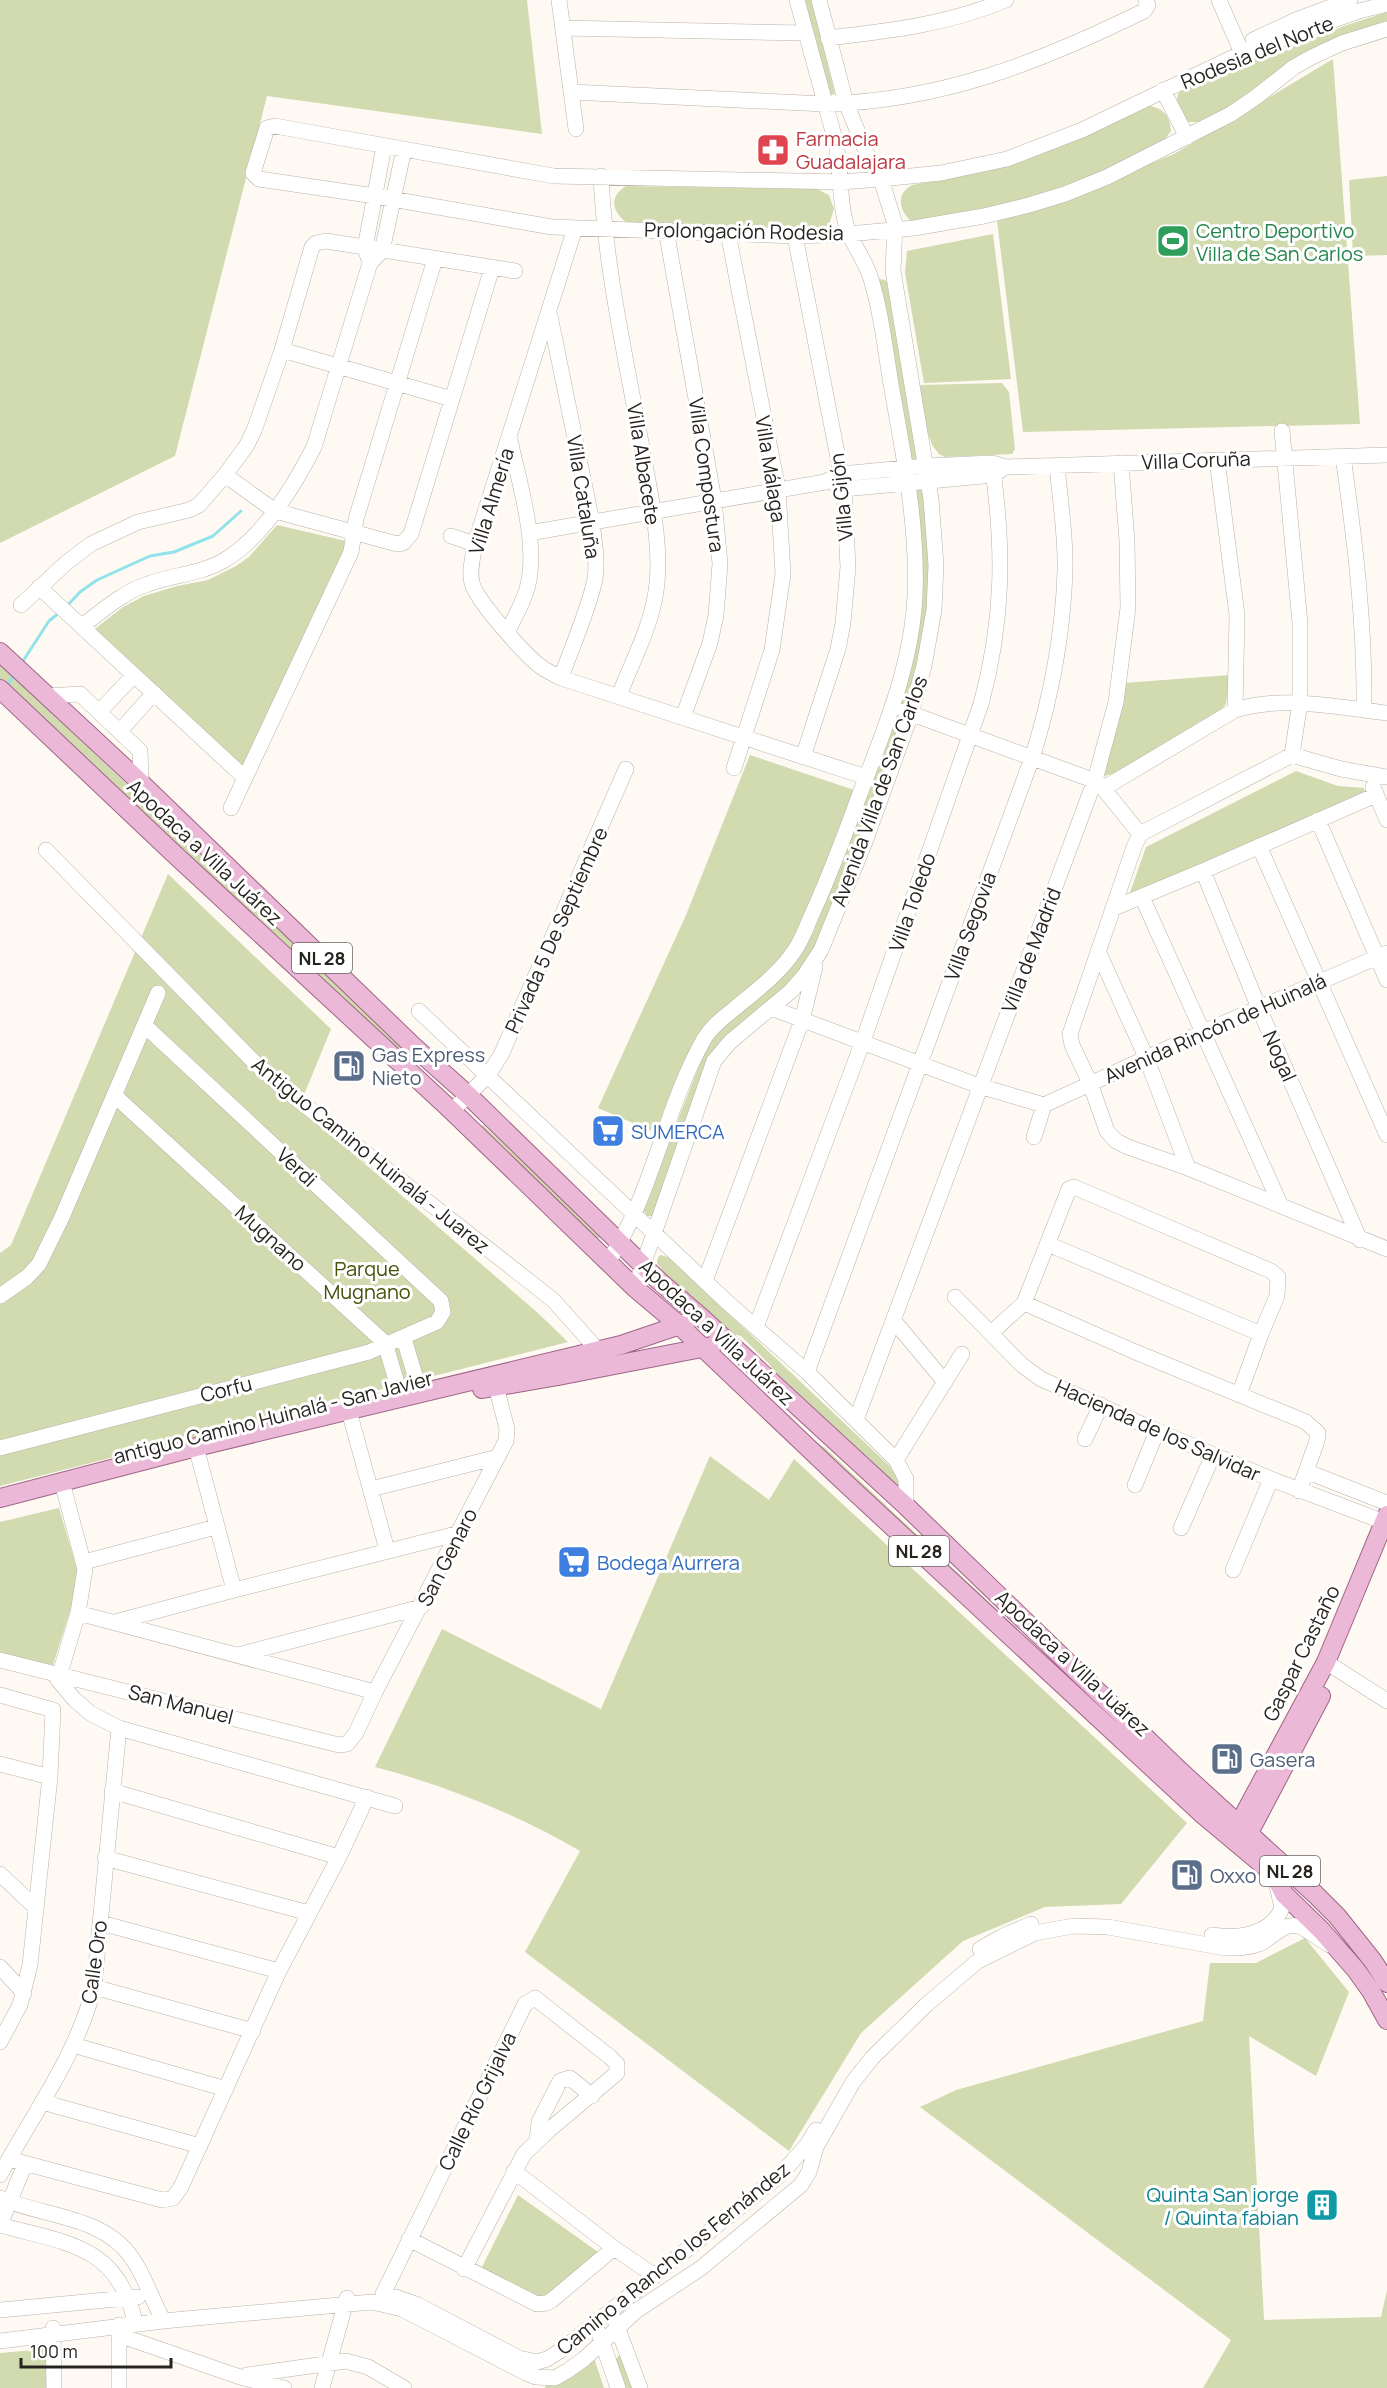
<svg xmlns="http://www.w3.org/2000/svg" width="1387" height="2388" font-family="Manrope,sans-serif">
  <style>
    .green { fill: #d2daaf }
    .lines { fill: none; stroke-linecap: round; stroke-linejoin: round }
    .stream { stroke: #92e2eb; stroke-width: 3 }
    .minor-casing { stroke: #b9b2a8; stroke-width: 16 }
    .major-casing { stroke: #9f6586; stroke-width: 20 }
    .minor { stroke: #fff; stroke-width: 15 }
    .major { stroke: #ecb8d7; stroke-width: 18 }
    .labels { text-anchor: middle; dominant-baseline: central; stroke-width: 6; stroke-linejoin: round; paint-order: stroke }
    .shield { fill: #fff; stroke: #686663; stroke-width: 1.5 }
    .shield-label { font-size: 18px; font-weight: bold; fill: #272420 }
    .street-label { font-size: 20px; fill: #272420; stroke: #fff }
    .health-label { font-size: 20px; fill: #be3a42; stroke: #fff; text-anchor: start }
    .leisure-label { font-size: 20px; fill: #27864d; stroke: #fff; text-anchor: start }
    .service-label { font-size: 20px; fill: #4e5e75; stroke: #fff; text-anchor: start }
    .shop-label { font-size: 20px; fill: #366cbe; stroke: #fff; text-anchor: start }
    .park-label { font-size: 20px; fill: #484f09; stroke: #fff }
    .culture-label { font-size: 20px; fill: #0d838f; stroke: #fff; text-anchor: end }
  </style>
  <rect width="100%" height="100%" fill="#fefaf3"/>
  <path class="green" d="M0 0H527L542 134 267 96 175 456 0 543Z
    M804 0H812L835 94 827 96Z
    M1387 12V25L1330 41 1305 52 1289 61 1246 97 1201 122H1189L1183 118 1176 103 1178 94 1187 85 1237 62 1281 52 1344 26Z
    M1333 59 1360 424 1023 432 997 221 1030 212 1174 154Z
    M1150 106C1165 109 1170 117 1171 131L1165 139 1098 174 1005 207 913 223C899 212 895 194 912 185L987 171Z
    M1387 176V255L1353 256 1349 180Z
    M626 186 817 189 829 195 834 209 829 225 821 228 629 224C612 213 608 197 626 186Z
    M993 234 1011 379 924 383 905 273 907 251Z
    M879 279 885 280 887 282 918 457 914 460 909 459Z
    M1002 383 1009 392 1015 449 1012 454 945 457 939 454 932 445 926 427 920 385Z
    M914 488 924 489 931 595 924 648 889 761 812 956 795 980 729 1035 653 1216H647L643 1209 706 1048C722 1024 736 1018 756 1000 779 981 797 958 813 933L883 748 908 669Z
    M277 525 346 541 349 547 256 749 241 768 96 632V628L123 607 144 596 177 586 208 580 236 566 249 557Z
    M0 665 227 878 404 1049 402 1052 0 683Z
    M1230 675 1226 704 1222 709 1113 774 1104 776 1124 683Z
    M750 755 854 790 799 933 790 951 730 1008 656 1133 598 1108 686 915Z
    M1296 771 1338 786 1364 788 1366 795 1128 898 1146 847Z
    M168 874 331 1029 299 1107 538 1313 568 1342 0 1486V1253L11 1245Z
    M483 1125 601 1234 602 1238H596L479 1127Z
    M661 1255 670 1258 897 1473 899 1490 772 1377 771 1366 741 1336 724 1332 668 1278 657 1263 658 1257Z
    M806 1435 825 1448 1162 1765Z
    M710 1456 769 1500 794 1459 1187 1823 1121 1904 1045 1907 963 1941 861 2033 789 2151 525 1952 580 1851C519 1815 444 1785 375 1767L442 1629 601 1709Z
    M59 1508 80 1579 53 1665 0 1656V1522Z
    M1305 1938 1349 1992 1316 2076 1249 2036 1264 2320 1381 2317 1387 2290V2388H1203L1231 2340 920 2107 956 2090 1203 2021 1210 1963H1256Z
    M518 2195 598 2252 537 2304 479 2273Z
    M590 2346 604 2388H544Z
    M46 2349V2388H0V2353Z
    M621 2353 633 2388H623L614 2361Z"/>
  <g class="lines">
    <path class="stream" d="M67 606 80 592 97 580 150 556 174 552 213 536 241 511
      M23 661 49 621 60 612
      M8 685 13 676"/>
    <g class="minor-casing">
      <path id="minor" d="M559 0 576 129
        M1219 0 1242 53
        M1387 4 1359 11 1242 53 1082 130 1007 159 941 173 881 179 841 182 554 176 275 126 267 128 253 173 259 179 375 196 552 227 795 236 848 234 914 228 984 216 1029 205 1065 194 1107 177 1231 114 1256 97 1294 67 1312 57 1342 43 1387 29
        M563 28 804 33
        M828 38C890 31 949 24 1006 0
        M1253 40 1298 19 1350 0
        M1163 90 1187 137
        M571 92 825 104C942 101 1040 62 1144 11L1148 5 1146 0
        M601 176C605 268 626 358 642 448 650 494 664 551 655 597 649 631 631 664 619 696
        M575 228 475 544C473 557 468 574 473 586 480 604 524 654 540 666 546 671 554 674 561 678L866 777
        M666 230 714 500 720 564 716 615 710 643 683 717
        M728 233 778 489 783 574 772 650 734 768
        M795 236 844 489 848 567 843 623 838 649 803 757
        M368 257 365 248 384 146
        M550 316 592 522C594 540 598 561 595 579 588 612 572 646 561 678
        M282 350 452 399
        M1282 431 1300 623V702L1292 755
        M1343 456C1355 542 1365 622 1364 710
        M1217 460 1237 615 1235 710
        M225 475 275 511 397 544 403 543 411 534 492 268
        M836 486 844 489 994 475 1001 470
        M529 533 825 482 841 474 926 466 992 463 1006 467 1387 455
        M451 536 475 544
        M39 587 245 778
        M21 605 66 563 91 544 138 522 189 510 199 505 225 475 247 445 255 428 282 350 312 247 316 243 326 241 515 271
        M82 626C102 611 123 592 148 584 172 575 200 574 223 561 262 539 294 486 314 447L370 263 382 251 404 149
        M508 631C515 616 524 602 528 585 538 542 519 482 510 440
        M48 696 80 694 140 751 141 783
        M100 711 134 675
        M904 711 1098 782 1140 834
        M120 731 154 693
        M1387 777 1341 769 1292 755 1140 834 1134 847 1070 1034 1072 1045 1090 1083 1107 1131 1116 1141 1128 1147 1188 1168 1387 1249
        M1373 787 1387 820
        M1104 788 1235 710C1285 695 1336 707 1387 713
        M231 808 351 552 356 519 435 259
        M1318 820 1387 980
        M1259 846 1387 1135
        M46 850 256 1064 283 1088 553 1300 604 1357
        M1203 871 1259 1008 1360 1240
        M1142 897 1281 1206
        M1114 908 1203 871 1376 795
        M1098 951 1146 1057 1188 1168
        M771 1008 979 1086 1044 1105
        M419 1011 727 1302 807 1372 896 1460
        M114 1095 385 1343 401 1397
        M1044 1105 1203 1032 1387 953
        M452 1111 488 1075 501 1055 626 769
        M1034 1137 1044 1105
        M1048 1244 1261 1334
        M608 1262C653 1193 664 1110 704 1039 711 1027 723 1018 734 1009 757 990 783 971 798 945 804 935 808 923 813 912 830 875 844 837 858 799 883 733 912 666 915 595 918 524 903 453 891 384 885 348 881 310 870 276 864 257 849 241 845 221 839 195 841 169 836 143L797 0
        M705 1281 802 1020 815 967
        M635 1288 714 1061 730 1042 791 991 804 976 821 950 865 842 911 714 924 666 934 610 936 565 931 499 893 271 895 224 881 179 869 159 846 103 819 0
        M0 1296 27 1277 39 1264 62 1217 158 993
        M955 1297 1022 1365 1041 1379 1157 1431 1271 1479 1387 1523
        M1024 1303 1133 1351 1306 1422 1318 1433 1317 1441 1299 1491
        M894 1321 945 1382
        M756 1327 863 1041 981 704C1004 619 1004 549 992 463
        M991 1333 1024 1303 1069 1189 1074 1187 1271 1271 1278 1277 1277 1296 1261 1334 1239 1395
        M404 1339 420 1392
        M807 1372 1032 758C1051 698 1063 634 1065 571 1066 536 1060 500 1057 465
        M349 1411 387 1550
        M856 1420 1095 780 1116 702 1128 608 1127 541 1121 463
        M1085 1439 1101 1405
        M196 1447 234 1590
        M0 1448 369 1352 437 1322 443 1312 441 1301 144 1025
        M1308 1472 1387 1503
        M62 1482 85 1569 78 1613 58 1680 74 1699 90 1713 119 1728 395 1806
        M1135 1485 1157 1431
        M371 1489 498 1457
        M906 1506V1479L896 1460 962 1354
        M1181 1528 1213 1455
        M84 1562 216 1527
        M1233 1570 1271 1479
        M78 1613 375 1692
        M115 1622 234 1590 460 1533
        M238 1655 421 1607
        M0 1660 339 1745 347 1744 356 1733 375 1692 506 1441 507 1429 494 1378
        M1326 1662 1387 1701
        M0 1695 53 1710 50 1777 30 1965 20 2005 0 2042
        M0 1764 50 1777
        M112 1791 339 1857
        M105 1858 309 1913
        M0 1874 35 1907
        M101 1923 279 1971
        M1212 1935C1238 1939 1271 1935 1282 1908L1277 1886
        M980 1949 1003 1936 1031 1924
        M0 1967 24 1993
        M94 1987 253 2031
        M73 2045 226 2089
        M42 2102 200 2146
        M537 2141 539 2122 560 2081 570 2078 592 2096
        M9 2159 162 2200 173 2198 181 2187 279 1971 339 1857 367 1797
        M514 2171 614 2248 655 2276
        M0 2175C33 2114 77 2055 94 1987L119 1728
        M0 2198C44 2217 102 2215 132 2258 144 2275 151 2297 161 2316
        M0 2225C64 2243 116 2244 134 2318
        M0 2225 25 2164
        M409 2239 537 2304 547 2303 552 2300 614 2248
        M383 2294 525 2004 535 1998 610 2057 617 2064V2073L549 2130 524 2154 464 2269
        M396 2297 416 2304 519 2358 537 2362 547 2359 563 2349 781 2174 807 2145 816 2130
        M0 2310 138 2297
        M615 2321 640 2388
        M119 2325V2388
        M53 2328 54 2388
        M599 2333 618 2388
        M119 2335 240 2377 284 2388
        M0 2341 163 2321 372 2302 402 2309 526 2373 536 2377 555 2378 567 2371 584 2359 636 2311 701 2268 801 2185 809 2172 816 2147 853 2082 872 2058 926 2005 978 1961 1035 1933 1073 1926 1108 1927 1225 1948C1237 1948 1248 1948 1259 1944 1273 1938 1284 1920 1301 1927 1311 1932 1320 1940 1330 1945
        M247 2375 346 2361 368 2367 404 2388
        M322 2388 347 2298"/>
    </g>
    <g class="major-casing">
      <path id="major" d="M0 652 141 783 412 1045 469 1096 659 1281 702 1318 906 1506 1180 1771 1315 1894 1337 1916 1373 1961 1387 1983
        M0 689 171 851 452 1111 635 1288 679 1325 840 1478 1201 1813 1274 1874 1284 1894 1322 1931 1356 1970 1371 1991 1387 2020
        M549 1371 558 1376 712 1346
        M482 1389 558 1376
        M0 1498 196 1447 621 1345 686 1323
        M1233 1835 1326 1662 1387 1515
        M1243 1844 1321 1696"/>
    </g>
    <use href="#minor" class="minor"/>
    <use href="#major" class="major"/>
  </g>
  <defs>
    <g id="pharmacy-square" transform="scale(1.725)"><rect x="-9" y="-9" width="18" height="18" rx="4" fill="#e0444e" stroke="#fff"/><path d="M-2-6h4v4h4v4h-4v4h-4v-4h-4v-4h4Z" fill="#fff"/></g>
    <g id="stadium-square" transform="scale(1.725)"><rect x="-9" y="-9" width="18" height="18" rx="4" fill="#2e9e5b" stroke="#fff"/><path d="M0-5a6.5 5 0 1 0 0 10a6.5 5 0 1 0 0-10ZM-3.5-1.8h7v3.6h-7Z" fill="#fff"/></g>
    <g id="fuel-square" transform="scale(1.725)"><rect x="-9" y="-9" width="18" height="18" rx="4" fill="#5c6f8a" stroke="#fff"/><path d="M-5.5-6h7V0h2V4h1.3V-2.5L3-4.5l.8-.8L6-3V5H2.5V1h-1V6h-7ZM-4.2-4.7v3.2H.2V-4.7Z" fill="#fff"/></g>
    <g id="supermarket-square" transform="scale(1.725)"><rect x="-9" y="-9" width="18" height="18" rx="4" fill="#3f7fe0" stroke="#fff"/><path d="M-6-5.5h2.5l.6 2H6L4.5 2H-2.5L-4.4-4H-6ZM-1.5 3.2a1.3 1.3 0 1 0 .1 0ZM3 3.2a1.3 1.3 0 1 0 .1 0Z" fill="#fff"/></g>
    <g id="building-square" transform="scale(1.725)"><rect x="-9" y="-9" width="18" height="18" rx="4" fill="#0f9aa8" stroke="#fff"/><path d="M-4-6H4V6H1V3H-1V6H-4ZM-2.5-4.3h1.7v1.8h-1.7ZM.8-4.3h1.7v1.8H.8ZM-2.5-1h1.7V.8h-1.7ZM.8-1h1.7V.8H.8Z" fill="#fff"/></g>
  </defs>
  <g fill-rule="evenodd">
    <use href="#pharmacy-square" x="773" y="150"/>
    <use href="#stadium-square" x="1173" y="241"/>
    <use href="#fuel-square" x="349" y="1066"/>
    <use href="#supermarket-square" x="608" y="1131"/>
    <use href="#supermarket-square" x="574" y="1562"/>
    <use href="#fuel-square" x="1227" y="1759"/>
    <use href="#fuel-square" x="1187" y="1875"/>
    <use href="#building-square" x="1322" y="2205"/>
  </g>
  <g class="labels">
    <g class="shield">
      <rect x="292" y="943" width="60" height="30" rx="4.5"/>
      <rect x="889" y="1536" width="60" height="30" rx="4.5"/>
      <rect x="1260" y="1856" width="60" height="30" rx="4.5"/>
    </g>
    <g class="shield-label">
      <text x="322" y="958">NL 28</text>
      <text x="919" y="1551">NL 28</text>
      <text x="1290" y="1871">NL 28</text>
    </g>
    <g class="street-label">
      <text transform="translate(1257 52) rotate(-22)">Rodesia del Norte</text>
      <text transform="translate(744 231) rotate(1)">Prolongación Rodesia</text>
      <text transform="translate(1196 460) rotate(-2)">Villa Coruña</text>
      <text transform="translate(644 464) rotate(81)">Villa Albacete</text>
      <text transform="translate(771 469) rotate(81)">Villa Málaga</text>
      <text transform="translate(707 475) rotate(82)">Villa Compostura</text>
      <text transform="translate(584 497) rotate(81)">Villa Cataluña</text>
      <text transform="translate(841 497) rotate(-96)">Villa Gijón</text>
      <text transform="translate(491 501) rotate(-73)">Villa Almería</text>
      <text transform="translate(879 791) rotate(-70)">Avenida Villa de San Carlos</text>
      <text transform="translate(205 852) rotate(43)">Apodaca a Villa Juárez</text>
      <text transform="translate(912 902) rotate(-71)">Villa Toledo</text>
      <text transform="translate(970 926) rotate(-70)">Villa Segovia</text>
      <text transform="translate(556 930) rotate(-66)">Privada 5 De Septiembre</text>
      <text transform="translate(1031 950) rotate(-69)">Villa de Madrid</text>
      <text transform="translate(1215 1028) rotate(-24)">Avenida Rincón de Huinalá</text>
      <text transform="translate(1280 1056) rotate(66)">Nogal</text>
      <text transform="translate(371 1155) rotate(39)">Antiguo Camino Huinalá - Juarez</text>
      <text transform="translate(297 1167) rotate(43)">Verdi</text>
      <text transform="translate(271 1238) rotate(42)">Mugnano</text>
      <text transform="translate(717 1332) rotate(43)">Apodaca a Villa Juárez</text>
      <text transform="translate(226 1389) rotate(-14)">Corfu</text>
      <text transform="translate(273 1417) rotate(-14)">antiguo Camino Huinalá - San Javier</text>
      <text transform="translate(1158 1430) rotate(24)">Hacienda de los Salvidar</text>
      <text transform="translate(447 1557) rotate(-63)">San Genaro</text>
      <text transform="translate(1301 1653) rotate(-64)">Gaspar Castaño</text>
      <text transform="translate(1073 1663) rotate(43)">Apodaca a Villa Juárez</text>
      <text transform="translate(181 1704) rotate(14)">San Manuel</text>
      <text transform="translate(94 1962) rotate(-82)">Calle Oro</text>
      <text transform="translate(477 2101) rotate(-64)">Calle Río Grijalva</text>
      <text transform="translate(673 2258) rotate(-39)">Camino a Rancho los Fernández</text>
    </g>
    <g class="health-label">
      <text x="796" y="138">Farmacia<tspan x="796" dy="23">Guadalajara</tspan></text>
    </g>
    <g class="leisure-label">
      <text x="1196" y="230">Centro Deportivo<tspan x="1196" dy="23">Villa de San Carlos</tspan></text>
    </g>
    <g class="service-label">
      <text x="372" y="1054">Gas Express<tspan x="372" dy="23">Nieto</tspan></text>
      <text x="1250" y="1759">Gasera</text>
      <text x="1210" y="1875">Oxxo</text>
    </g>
    <g class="shop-label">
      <text x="631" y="1131">SUMERCA</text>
      <text x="597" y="1562">Bodega Aurrera</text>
    </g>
    <g class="park-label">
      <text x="367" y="1268">Parque<tspan x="367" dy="23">Mugnano</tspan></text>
    </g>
    <g class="culture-label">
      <text x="1299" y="2194">Quinta San jorge<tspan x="1299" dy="23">/ Quinta fabian</tspan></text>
    </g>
  </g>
  <path d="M21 2358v9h150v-9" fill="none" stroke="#272420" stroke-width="3"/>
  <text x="30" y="2358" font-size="18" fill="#272420" stroke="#ffffff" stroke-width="4.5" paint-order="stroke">100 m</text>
</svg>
